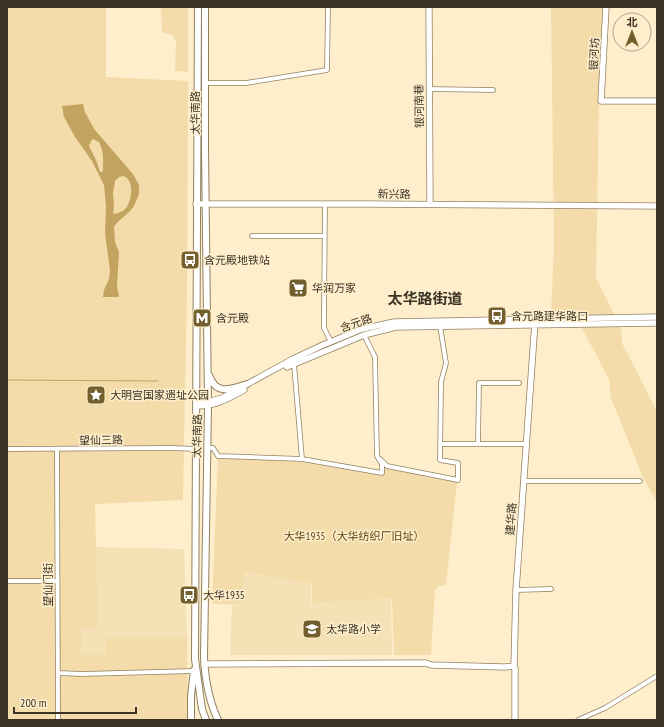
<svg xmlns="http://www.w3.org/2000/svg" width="664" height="727" font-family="'PT Sans Narrow','Noto Sans SC',sans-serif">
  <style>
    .built { fill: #f4e1b6 }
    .green { fill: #f4dcaa }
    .water { fill: #c2a460; fill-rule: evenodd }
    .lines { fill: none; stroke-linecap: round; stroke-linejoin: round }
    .stream { stroke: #c2a460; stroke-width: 1 }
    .street-casing { stroke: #908161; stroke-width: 5.5 }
    .secondary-casing { stroke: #908161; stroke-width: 7 }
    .primary-casing { stroke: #908161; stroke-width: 8 }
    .street { stroke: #fff; stroke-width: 4 }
    .secondary { stroke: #fff; stroke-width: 5.5 }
    .primary { stroke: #fff; stroke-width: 6 }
    .labels { text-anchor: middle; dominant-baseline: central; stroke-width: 3; stroke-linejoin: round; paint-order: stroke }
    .street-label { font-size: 11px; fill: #3a3326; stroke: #feeecb }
    .poi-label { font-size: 11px; fill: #3a3326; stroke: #feeecb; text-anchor: start }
    .park-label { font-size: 11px; fill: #5c4711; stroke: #feeecb }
    .district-label { font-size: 15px; font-weight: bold; fill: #3a3326; stroke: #feeecb }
  </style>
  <rect width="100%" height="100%" fill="#feeecb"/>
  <path class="built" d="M95 547 184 549 187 637H107L106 655H81V627L98 628Z
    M244 572 311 584V603L391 598 392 655H230L232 604H243Z"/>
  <path class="green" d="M7 7H106V77L188 81 187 291 183 500 95 504 98 628H81V654L105 655 107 637H187L188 720H7Z
    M161 7H188V72L175 71 176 42 172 35 162 32Z
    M551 7H605L599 101 596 278 621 328 622 343 657 412V502L642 475 611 398 609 379 582 328 551 314 554 245Z
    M218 457 301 462 384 476 386 467 452 480 457 483 446 585 438 586 435 590 431 655H394L392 598 312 603V584L244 572 243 604H212Z"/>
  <path class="water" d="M83 104 85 112 94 129 133 174 139 185V194L134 206 130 211 120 220 114 226 115 242 119 252 117 286 119 297H103L104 290 109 279 110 270 105 234 106 207 104 185 92 161 75 137 64 117 62 106ZM93 139 99 142C104 151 103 160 103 170L102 172H100L96 160 89 146 91 141ZM123 176C135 179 132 200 126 208 124 211 118 213 115 214L113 213 114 206 113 193 115 181 119 177Z"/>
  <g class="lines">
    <path class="stream" d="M7 380 158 381"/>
    <g class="street-casing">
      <path id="street" d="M205 83H246L327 70 328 7
        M429 89 493 90
        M325 204 324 317V328L331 342
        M252 236H324
        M294 364 302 459
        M441 444H526
        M478 444 479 383H519
        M207 448H213L218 456 302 459 382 473V464L377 456 375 357 364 335
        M7 449 172 448 196 449
        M57 449 58 720
        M380 459 387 466 458 480V463L440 460 441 382 446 363 440 326
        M524 481H640
        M7 581H57
        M516 590 551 589
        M58 673 82 674 194 671
        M578 720 605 708 657 676"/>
    </g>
    <g class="secondary-casing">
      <path id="secondary" d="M429 7 430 204
        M606 7 601 101H657
        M196 204H368L657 206
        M287 367 364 335 396 327 657 323
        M196 402H208L222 398 293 359 323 345 362 329 394 322 657 317
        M196 406C216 406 227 399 244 390
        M204 664 426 663 431 665 505 667 514 666
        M515 720V668L514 666 516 590 535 322"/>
    </g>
    <g class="primary-casing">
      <path id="primary" d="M198 7 195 659 202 709 206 720
        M205 7V148L208 406 204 657C205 679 208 699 218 720
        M209 375C216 396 231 389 247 384
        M191 720V696L194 670"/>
    </g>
    <use href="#street" class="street"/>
    <use href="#secondary" class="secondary"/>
    <use href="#primary" class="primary"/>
  </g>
  <defs>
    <g id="bus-square" transform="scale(1)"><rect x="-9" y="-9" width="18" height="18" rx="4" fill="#735e2d" stroke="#feeecb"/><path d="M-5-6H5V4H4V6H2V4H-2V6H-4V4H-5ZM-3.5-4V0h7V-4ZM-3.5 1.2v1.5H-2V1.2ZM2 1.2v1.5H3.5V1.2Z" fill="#fff"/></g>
    <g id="supermarket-square" transform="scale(1)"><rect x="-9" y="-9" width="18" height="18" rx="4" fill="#735e2d" stroke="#feeecb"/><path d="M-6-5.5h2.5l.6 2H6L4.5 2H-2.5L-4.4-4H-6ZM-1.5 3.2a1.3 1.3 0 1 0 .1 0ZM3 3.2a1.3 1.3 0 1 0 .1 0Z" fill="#fff"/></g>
    <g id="metro-square" transform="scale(1)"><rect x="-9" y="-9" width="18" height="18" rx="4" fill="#735e2d" stroke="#feeecb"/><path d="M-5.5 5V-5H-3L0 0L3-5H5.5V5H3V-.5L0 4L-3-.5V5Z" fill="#fff"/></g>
    <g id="sight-square" transform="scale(1)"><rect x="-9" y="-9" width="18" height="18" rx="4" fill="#735e2d" stroke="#feeecb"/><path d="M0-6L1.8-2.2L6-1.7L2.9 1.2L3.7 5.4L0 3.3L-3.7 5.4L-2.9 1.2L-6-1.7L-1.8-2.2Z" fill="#fff"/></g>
    <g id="school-square" transform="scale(1)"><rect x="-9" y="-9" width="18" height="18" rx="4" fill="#735e2d" stroke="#feeecb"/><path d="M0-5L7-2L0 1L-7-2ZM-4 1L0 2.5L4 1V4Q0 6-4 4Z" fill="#fff"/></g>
  </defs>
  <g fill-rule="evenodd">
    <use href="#bus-square" x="190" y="260"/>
    <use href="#supermarket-square" x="298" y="288"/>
    <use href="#bus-square" x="497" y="316"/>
    <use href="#metro-square" x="202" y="318"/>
    <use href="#sight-square" x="96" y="395"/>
    <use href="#bus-square" x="189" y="595"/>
    <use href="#school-square" x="312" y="629"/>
  </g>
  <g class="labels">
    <g class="street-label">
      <text transform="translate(594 54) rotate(-87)">银河坊</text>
      <text transform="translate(419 106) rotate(-91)">银河南巷</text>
      <text transform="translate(195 113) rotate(-90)">太华南路</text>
      <text transform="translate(394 194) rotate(1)">新兴路</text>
      <text transform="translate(356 323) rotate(-19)">含元路</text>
      <text transform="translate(197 436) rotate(-89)">太华南路</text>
      <text transform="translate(101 440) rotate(-1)">望仙三路</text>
      <text transform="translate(511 519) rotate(-86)">建华路</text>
      <text transform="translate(48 585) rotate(-90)">望仙门街</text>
    </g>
    <g class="poi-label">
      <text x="204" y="260">含元殿地铁站</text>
      <text x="312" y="288">华润万家</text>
      <text x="511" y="316">含元路建华路口</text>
      <text x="216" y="318">含元殿</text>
      <text x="110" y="395">大明宫国家遗址公园</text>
      <text x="203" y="595">大华1935</text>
      <text x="326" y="629">太华路小学</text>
    </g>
    <g class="park-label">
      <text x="354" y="536">大华1935（大华纺织厂旧址）</text>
    </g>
    <g class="district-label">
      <text x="425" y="298">太华路街道</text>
    </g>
  </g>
  <rect width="664" height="727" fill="none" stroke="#3a3326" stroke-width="16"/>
  <g transform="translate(632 32)"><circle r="19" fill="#feeecb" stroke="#b0a389"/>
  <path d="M0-3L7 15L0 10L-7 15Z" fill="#735e2d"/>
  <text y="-6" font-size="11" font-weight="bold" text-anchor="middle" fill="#3a3326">北</text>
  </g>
  <path d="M14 707v6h122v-6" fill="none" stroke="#3a3326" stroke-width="2"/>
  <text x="20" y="707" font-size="12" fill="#3a3326" stroke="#feeecb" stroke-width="3" paint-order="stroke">200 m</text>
</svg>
